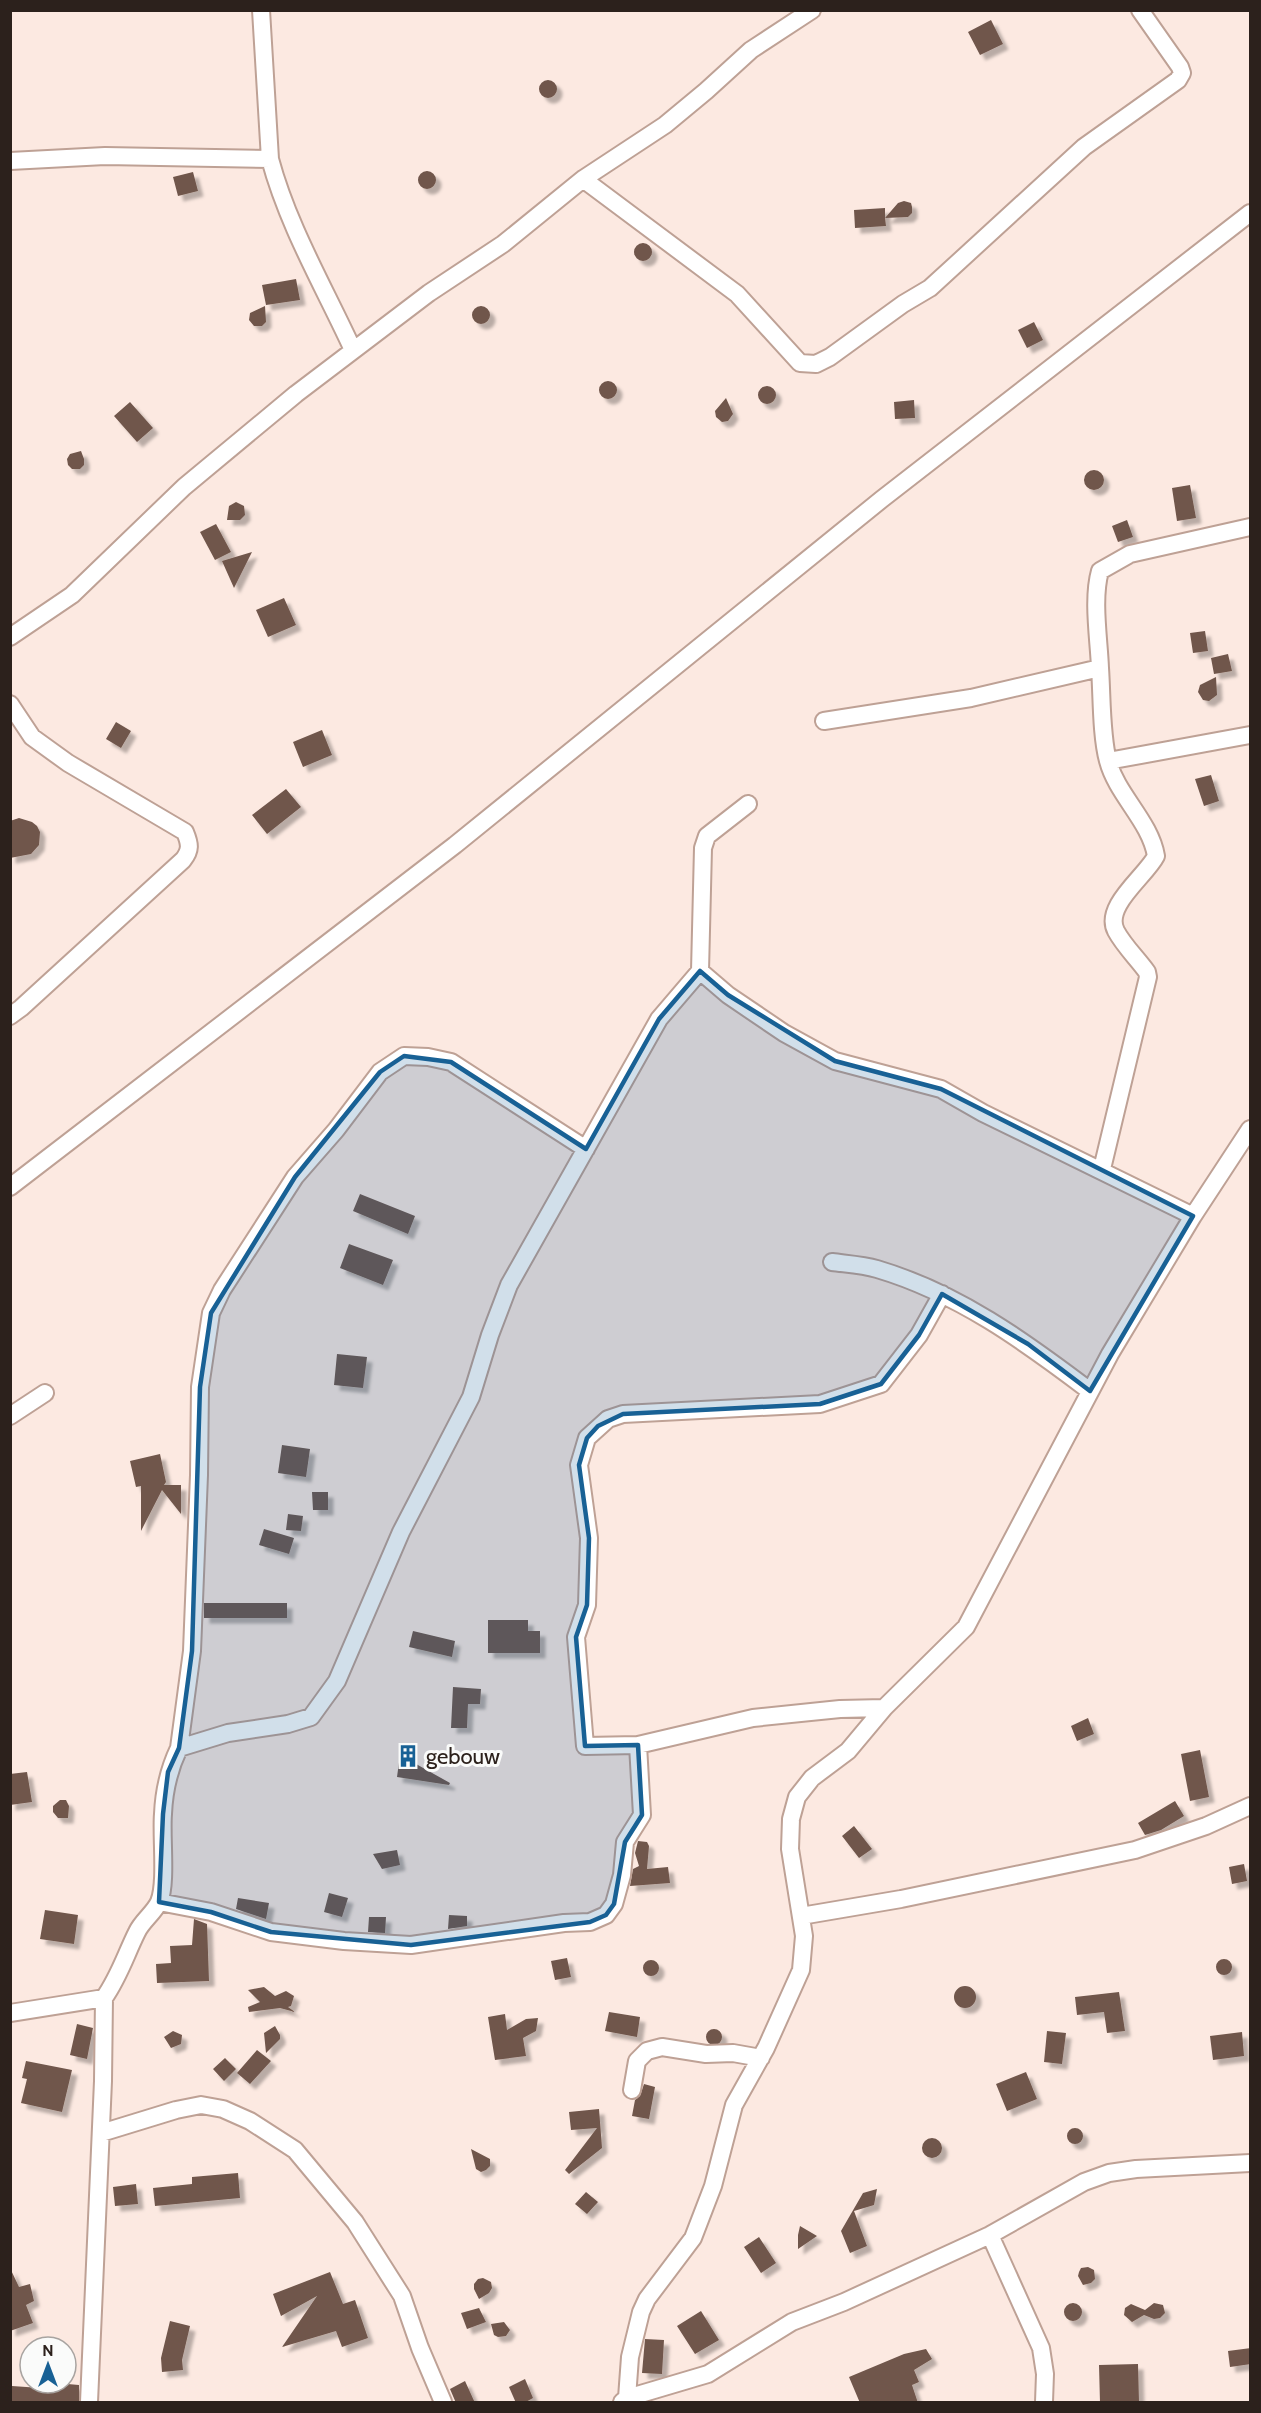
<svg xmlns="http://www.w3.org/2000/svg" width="1261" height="2413" font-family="Cabin,sans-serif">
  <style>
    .building { fill: #70564b; filter: url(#shadow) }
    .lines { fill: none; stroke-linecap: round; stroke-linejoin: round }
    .minor-casing { stroke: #bea195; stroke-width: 20 }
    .minor { stroke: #fff; stroke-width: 16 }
    .marked { fill: #186195; fill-opacity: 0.2; stroke: #186195; stroke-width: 4.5; stroke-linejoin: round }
    .labels { text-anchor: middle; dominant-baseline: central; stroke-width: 6; stroke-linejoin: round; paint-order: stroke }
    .poi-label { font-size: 22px; fill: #2c211c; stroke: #fafbfa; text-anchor: start }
  </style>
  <defs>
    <filter id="shadow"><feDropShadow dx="5.5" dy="5.5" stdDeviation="1.5" flood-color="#0004"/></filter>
  </defs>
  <rect width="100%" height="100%" fill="#fce9e1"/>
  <path class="building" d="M991 20 1003 44 980 55 968 32Z
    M539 89a9 9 0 1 1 18 0a9 9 0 1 1-18 0Z
    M418 180a9 9 0 1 1 18 0a9 9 0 1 1-18 0Z
    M193 172 198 191 178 196 173 177Z
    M904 201 911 203 912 207V213L908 217 885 218 886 226 855 228 854 210 885 208V218L898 203Z
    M634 252a9 9 0 1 1 18 0a9 9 0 1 1-18 0Z
    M296 279 300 300 266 305 262 285Z
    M265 306 266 322 262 326H254L249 320 250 313Z
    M472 315a9 9 0 1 1 18 0a9 9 0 1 1-18 0Z
    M1034 322 1043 340 1027 348 1018 330Z
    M599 390a9 9 0 1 1 18 0a9 9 0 1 1-18 0Z
    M758 395a9 9 0 1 1 18 0a9 9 0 1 1-18 0Z
    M726 398 733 414 728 421 722 422 716 417 715 411Z
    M914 400 915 418 895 419 894 402Z
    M130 402 153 428 137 442 114 416Z
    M81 451 84 459V465L80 469H72L68 465 67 459 70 454Z
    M1084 480a10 10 0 1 1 20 0a10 10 0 1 1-20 0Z
    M1190 485 1196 518 1177 521 1172 488Z
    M236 502 244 506 245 515 240 520H227L229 506Z
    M1127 520 1133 537 1118 542 1112 526Z
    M216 524 231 552 215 560 200 532Z
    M252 552 234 588 222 561Z
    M284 598 296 625 268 637 256 610Z
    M1205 631 1208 651 1193 653 1190 633Z
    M1228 654 1232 671 1214 674 1211 658Z
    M1216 677 1217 695 1209 701 1203 700 1198 692 1200 685Z
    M116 722 131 731 121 748 106 739Z
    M322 730 332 755 303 767 293 742Z
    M1211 775 1219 801 1204 806 1195 779Z
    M286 789 301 807 267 834 252 815Z
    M19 818 32 822 37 826 40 832 39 845 31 854 10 858V821Z
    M360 1194 415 1216 408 1234 353 1211Z
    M349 1244 393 1260 383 1285 340 1268Z
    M337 1354 367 1357 363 1388 334 1385Z
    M282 1445 310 1449 306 1477 278 1473Z
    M160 1454 166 1482 164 1485H181V1514L162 1490 141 1531V1486L136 1487 130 1461Z
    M312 1492H328V1510H313Z
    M288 1514 303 1516 301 1531 286 1530Z
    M264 1529 294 1538 289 1554 259 1545Z
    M204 1603H287V1618H204Z
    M488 1620H528V1631H540V1653H488Z
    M413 1631 455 1641 452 1657 409 1647Z
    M453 1687 481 1689 480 1704H468L467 1728H451Z
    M1088 1718 1094 1734 1077 1741 1071 1726Z
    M1200 1750 1209 1797 1190 1801 1181 1754Z
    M400 1755 450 1783 449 1785 397 1777Z
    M27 1772 32 1802 10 1805V1774Z
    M60 1800H66L69 1806 68 1818H58L53 1812V1806Z
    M1175 1801 1184 1816 1161 1830 1145 1835 1138 1823Z
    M854 1826 872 1849 859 1858 842 1836Z
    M638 1841 647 1842 649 1846 647 1869 668 1867 670 1883 630 1886 633 1869 639 1866 635 1853Z
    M397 1850 400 1865 382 1869 373 1854Z
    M1244 1864 1247 1881 1232 1884 1229 1867Z
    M329 1893 348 1898 342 1917 324 1912Z
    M238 1898 269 1903 266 1919 236 1909Z
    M45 1910 78 1915 74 1944 40 1939Z
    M449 1915 467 1916V1926L448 1929Z
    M369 1917H386L385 1933 368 1932Z
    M194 1919 207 1924 209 1981 157 1983 156 1964 171 1963 170 1946 192 1945Z
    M567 1958 571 1977 555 1980 551 1961Z
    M1216 1967a8 8 0 1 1 16 0a8 8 0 1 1-16 0Z
    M643 1968a8 8 0 1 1 16 0a8 8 0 1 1-16 0Z
    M954 1997a11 11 0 1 1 22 0a11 11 0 1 1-22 0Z
    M264 1987 275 1996 286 1991 294 1996 291 2006 288 2007 295 2012 280 2008 249 2012 248 2007 260 2002 248 1990Z
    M1119 1992 1125 2031 1107 2033 1104 2012 1077 2015 1075 1997Z
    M609 2012 640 2017 637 2037 605 2031Z
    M505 2014 507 2030 526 2019 538 2018 536 2031 523 2038 526 2056 495 2060 488 2017Z
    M77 2024 93 2028 87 2059 70 2055Z
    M275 2026 280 2035V2039L266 2053 264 2033Z
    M706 2037a8 8 0 1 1 16 0a8 8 0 1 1-16 0Z
    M173 2031 182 2035 181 2044 171 2048 164 2037Z
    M1047 2031 1066 2033 1062 2064 1044 2062Z
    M1242 2032 1244 2056 1213 2060 1210 2036Z
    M257 2050 271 2061 250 2084 237 2073Z
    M225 2058 236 2069 224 2081 213 2069Z
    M26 2061 72 2070 62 2112 21 2103 27 2079 22 2078Z
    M1026 2072 1037 2099 1007 2111 996 2084Z
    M644 2084 655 2087 649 2119 632 2116 635 2100 640 2096Z
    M599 2109 602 2148 569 2174 565 2170 597 2128 571 2130 569 2112Z
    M1067 2136a8 8 0 1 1 16 0a8 8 0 1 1-16 0Z
    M922 2148a10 10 0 1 1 20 0a10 10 0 1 1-20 0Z
    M471 2149 490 2159V2166L486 2170 481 2172 476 2169Z
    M238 2173 240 2198 155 2206 153 2188 192 2184V2177Z
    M136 2184 138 2204 115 2206 113 2187Z
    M877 2189 874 2205 854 2211 867 2246 850 2253 841 2231 863 2193Z
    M586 2192 598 2202 587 2214 575 2204Z
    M800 2226 817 2236 798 2249V2235Z
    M759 2237 776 2263 761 2273 744 2247Z
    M1088 2267 1094 2270 1095 2279 1091 2283 1083 2285 1078 2276 1079 2272 1081 2268Z
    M10 2268 19 2287 30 2284 34 2301 26 2305 33 2323 10 2331Z
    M330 2272 343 2304 355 2300 368 2338 342 2347 336 2331 282 2347 317 2296 281 2316 273 2294Z
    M483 2278 491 2282 492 2288 489 2293 479 2299 474 2289V2284L478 2279Z
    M1154 2303 1163 2305 1165 2313 1160 2318 1154 2319 1144 2315 1132 2322 1124 2315 1125 2308 1131 2304 1145 2310Z
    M1064 2312a9 9 0 1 1 18 0a9 9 0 1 1-18 0Z
    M479 2308 486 2322 467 2329 461 2313Z
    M701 2311 719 2340 695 2354 677 2326Z
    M170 2321 190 2326 182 2360 183 2370 162 2372 161 2358Z
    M504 2322 510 2330 506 2336 498 2337 494 2335 491 2324Z
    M645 2339 664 2340 662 2374 642 2373Z
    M1251 2348V2364L1230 2367 1228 2351Z
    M926 2349 932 2359 914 2370 919 2382 912 2385 918 2403H860L849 2377 904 2354Z
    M1138 2364 1139 2402 1100 2403 1099 2365Z
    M525 2379 533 2398 524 2403H516L509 2387Z
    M465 2381 475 2403H456L450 2389Z
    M56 2383 79 2385V2403H11L12 2386 55 2389Z"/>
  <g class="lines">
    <g class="minor-casing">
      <path id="minor" d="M261 10 270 159C288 226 324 287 353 350
        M10 161 105 156 270 159
        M583 179 737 294 800 363 816 364 830 357 903 304 930 288 1084 147 1178 80 1182 73 1180 67 1140 10
        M10 637 72 595 184 487 296 394 429 293 503 244 583 179 665 125 706 91 751 50 812 10
        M1100 668C1102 696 1101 735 1108 761 1117 795 1150 821 1156 856 1146 876 1103 906 1116 931 1124 946 1137 958 1147 972L1148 977 1102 1169
        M10 704 32 737 68 763 185 832C190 844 191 850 183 860L21 1008 10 1016
        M824 721 971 698 1100 668C1099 640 1092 599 1100 571L1130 554 1250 527
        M1108 761 1250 735
        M700 971 728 995 784 1033 835 1061 941 1089 983 1113 1193 1216
        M10 1187 455 845 882 499 1250 213
        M832 1262C847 1264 863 1265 877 1269 958 1293 1024 1341 1090 1391
        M10 1416 45 1393
        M638 1745 585 1746 576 1637 587 1605 589 1538 579 1465 587 1438 608 1419 623 1414 820 1404 881 1384 919 1335 942 1294
        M179 1748 192 1651 199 1475 200 1387 211 1313 222 1290 295 1177 336 1130 380 1072 404 1056 428 1057 451 1062 586 1149
        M159 1902 211 1912 271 1932 344 1941 411 1945 564 1923 590 1922 606 1915 614 1904 622 1875 625 1842 642 1815 638 1745 753 1718 840 1709 884 1708
        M801 1916 901 1899 1135 1850 1206 1826 1250 1806
        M10 2013 104 1998C119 1977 126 1954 137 1932 142 1921 154 1913 159 1902 167 1883 161 1836 163 1814 164 1790 169 1769 179 1748L228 1733 288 1724 311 1717 337 1681 401 1532 471 1397 490 1335 509 1285 659 1019 700 971 703 848 707 836 748 804
        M632 2090 637 2061 647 2051 662 2047 706 2054 733 2053 761 2058
        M101 2133 176 2110 201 2105 223 2109 250 2121 295 2150 355 2222 402 2296 420 2348 443 2402
        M990 2235 1041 2348 1045 2374 1044 2402
        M627 2398 630 2357 641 2312 647 2299 693 2238 713 2186 734 2105 766 2048 801 1970 804 1936 790 1849 791 1819 797 1797 812 1778 848 1751 884 1708 966 1627 1110 1354 1193 1216 1250 1129
        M89 2402 103 2081 104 1998
        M622 2402 627 2398 708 2374 792 2322 844 2302 990 2235 1084 2182 1109 2173 1136 2169 1250 2163"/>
    </g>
    <use href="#minor" class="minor"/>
  </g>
  <path class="marked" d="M700 971 728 995 835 1061 941 1089 1193 1216 1090 1391 1028 1344 942 1294 919 1335 881 1384 820 1404 623 1414 598 1426 587 1438 579 1465 589 1538 587 1605 576 1637 585 1746 638 1745 642 1815 625 1842 614 1904 606 1915 590 1922 411 1945 271 1932 211 1912 159 1902 163 1814 168 1772 179 1748 192 1651 200 1387 211 1313 295 1177 380 1072 404 1056 451 1062 586 1149 659 1019Z"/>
  <defs>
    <g id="building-bare" transform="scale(1.8)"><path d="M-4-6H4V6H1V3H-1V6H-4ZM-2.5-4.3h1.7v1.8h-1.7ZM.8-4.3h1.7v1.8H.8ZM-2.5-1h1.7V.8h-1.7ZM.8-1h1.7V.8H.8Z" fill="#186195" stroke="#fafbfa" stroke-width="2.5" paint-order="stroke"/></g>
  </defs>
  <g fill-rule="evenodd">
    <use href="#building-bare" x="408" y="1756"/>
  </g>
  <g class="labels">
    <g class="poi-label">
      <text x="426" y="1756">gebouw</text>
    </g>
  </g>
  <rect width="1261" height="2413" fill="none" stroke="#2c211c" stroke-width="24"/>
  <g transform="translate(48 2365)"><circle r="28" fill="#fafbfa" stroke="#a8a4a1" stroke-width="1.5"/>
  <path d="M0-4.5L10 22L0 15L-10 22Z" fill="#186195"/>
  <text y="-9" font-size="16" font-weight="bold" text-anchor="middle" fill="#2c211c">N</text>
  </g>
</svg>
